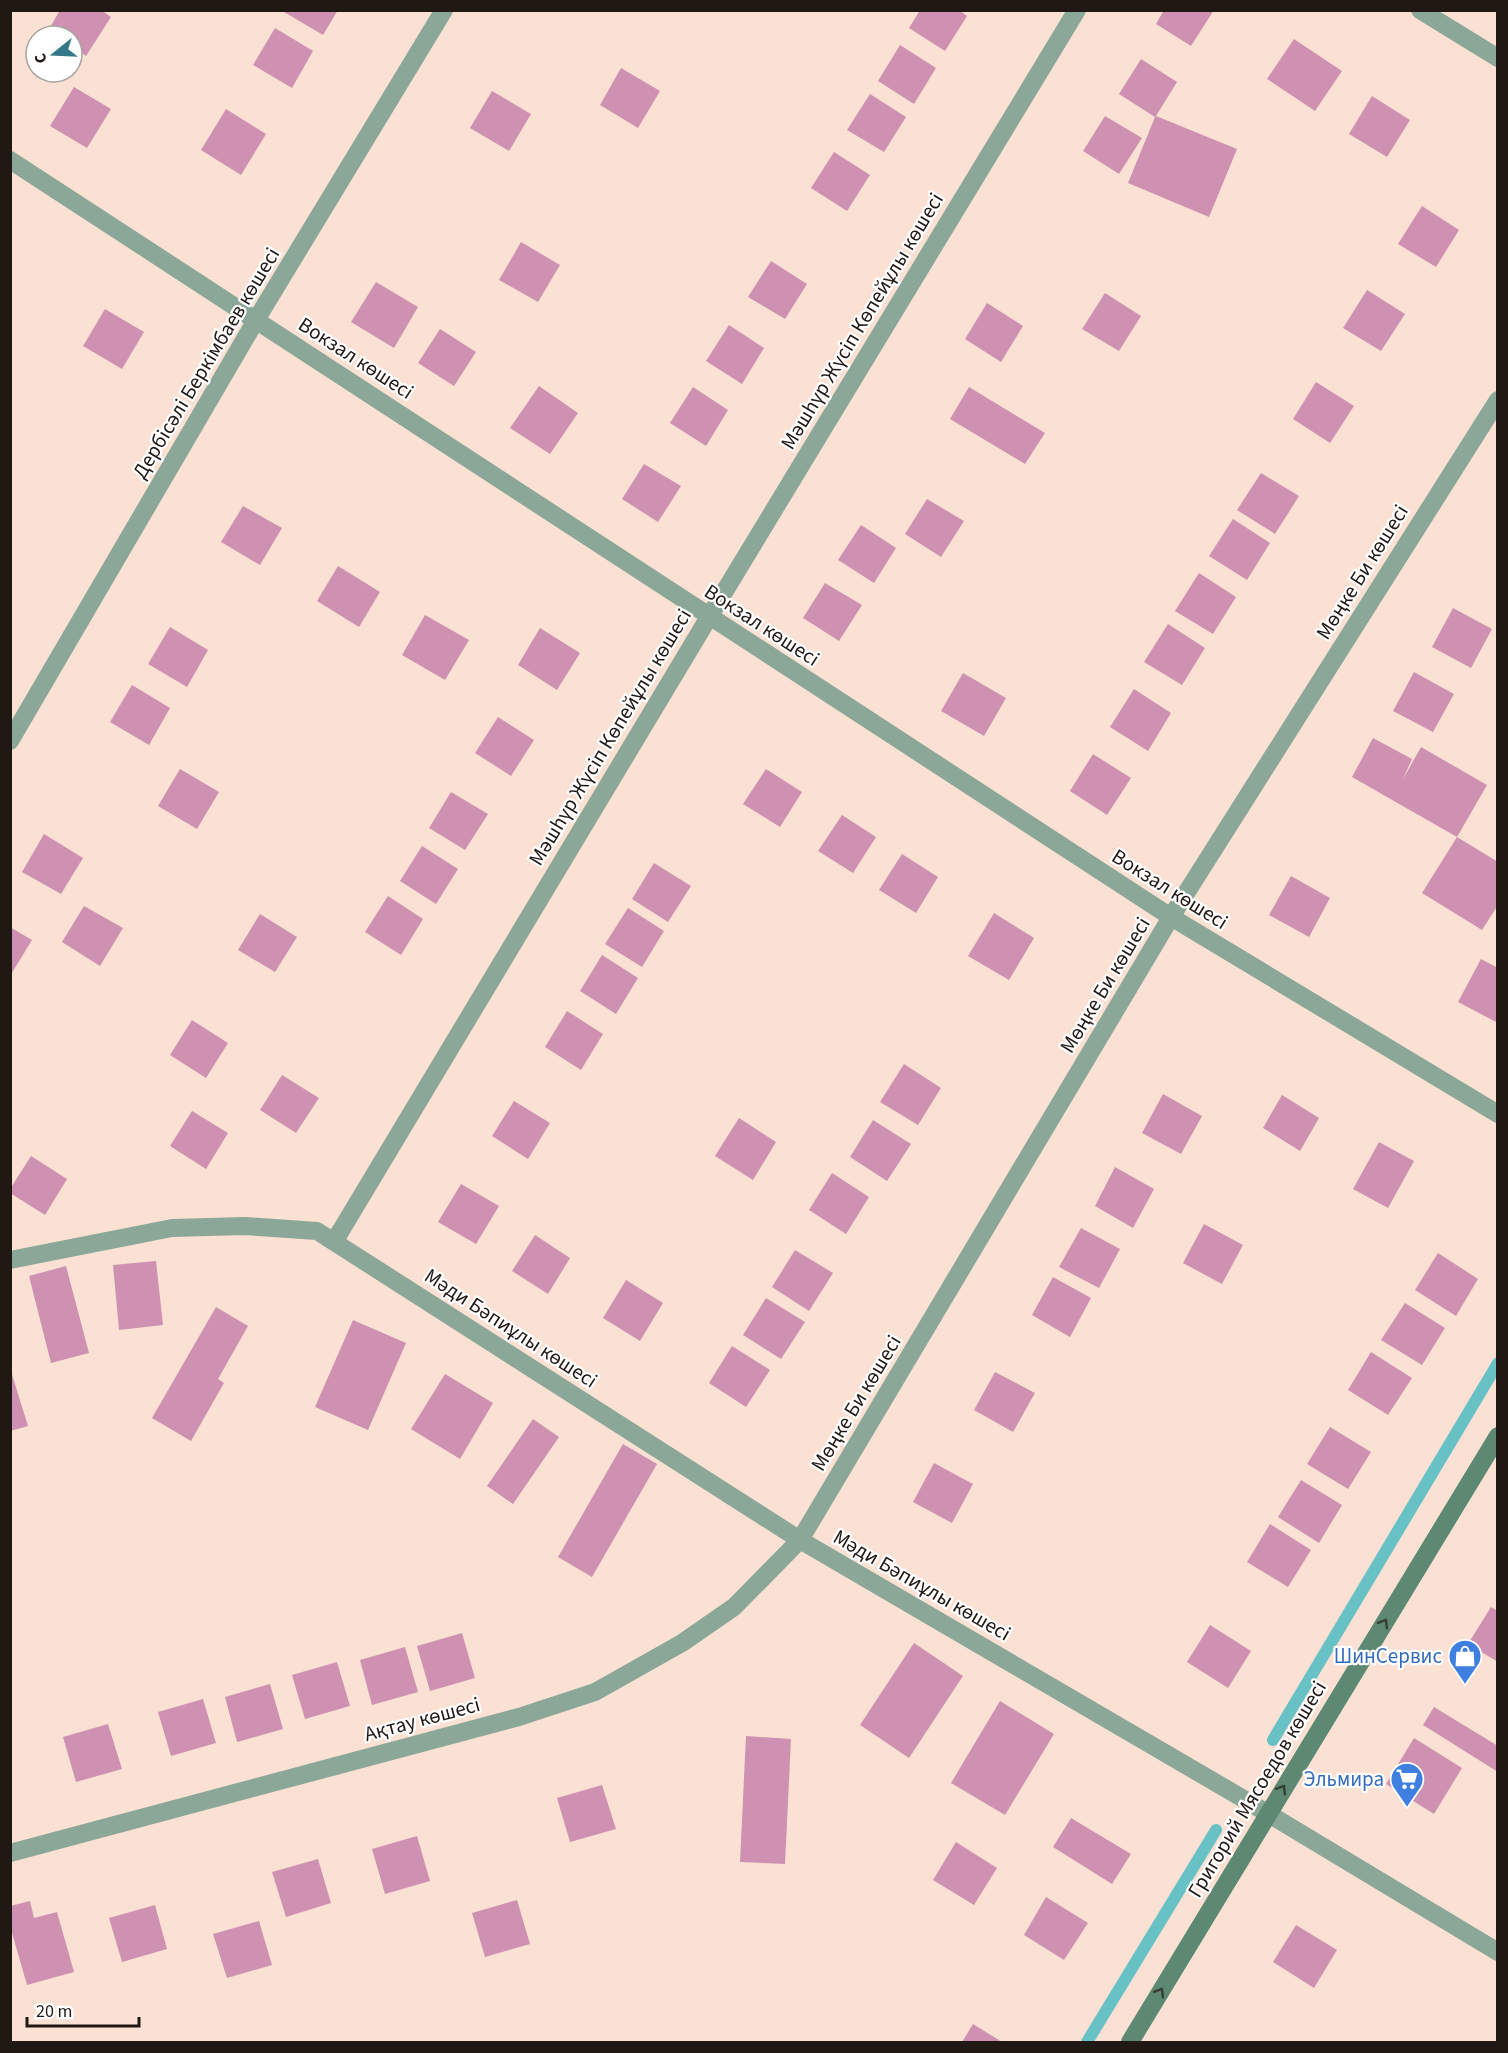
<svg xmlns="http://www.w3.org/2000/svg" width="1508" height="2053" font-family="'Source Sans 3',sans-serif">
  <style>
    .lines { fill: none; stroke-linecap: round; stroke-linejoin: round }
    .stream { stroke: #68c1c4; stroke-width: 12 }
    .building { fill: #cf91b1 }
    .minor { stroke: #8ba798; stroke-width: 18 }
    .secondary { stroke: #5d8872; stroke-width: 18 }
    .oneway { stroke: #353f34 }
    .labels { text-anchor: middle; dominant-baseline: central; stroke-width: 4.5; stroke-linejoin: round; paint-order: stroke }
    .street-label { font-size: 21px; fill: #201813; stroke: #fff }
    .shop-label { font-size: 21px; fill: #366cbe; stroke: #fff; text-anchor: end }
  </style>
  <rect width="100%" height="100%" fill="#fae1d4"/>
  <g class="lines">
    <path class="stream" d="M1273 1740 1498 1363
      M1087 2042 1216 1830"/>
  </g>
  <path class="building" d="M60 10H101L111 17 86 56 72 46V36H56L48 31Z
    M285 10H338L323 35 284 12Z
    M920 10H959L967 16 945 51 909 28Z
    M1164 10H1214L1191 46 1156 24Z
    M275 28 313 51 292 88 253 65Z
    M1294 39 1342 71 1315 111 1267 79Z
    M900 45 936 68 914 104 878 81Z
    M1141 59 1177 82 1156 116 1237 149 1209 217 1128 183 1155 117 1119 94Z
    M621 68 660 91 638 128 600 105Z
    M74 87 111 109 87 148 50 126Z
    M492 91 531 114 509 151 470 128Z
    M870 94 906 117 884 152 847 130Z
    M1372 96 1410 120 1387 157 1349 134Z
    M226 109 266 134 241 175 201 150Z
    M1105 116 1142 138 1119 174 1083 151Z
    M834 152 870 175 847 211 811 188Z
    M1422 206 1459 230 1436 267 1398 244Z
    M521 242 560 265 538 302 499 280Z
    M771 261 807 284 785 319 748 297Z
    M376 282 418 307 394 348 351 322Z
    M1367 290 1405 314 1381 351 1343 328Z
    M1105 293 1141 316 1119 351 1082 329Z
    M987 303 1023 326 1001 362 965 339Z
    M105 309 144 332 122 369 83 346Z
    M729 325 764 348 742 384 706 361Z
    M440 329 476 352 454 386 418 363Z
    M1316 382 1354 406 1330 443 1293 419Z
    M539 386 578 413 550 454 510 428Z
    M693 387 728 410 706 446 670 423Z
    M969 387 1045 433 1025 464 950 419Z
    M644 464 681 486 658 522 622 499Z
    M1261 473 1299 496 1275 534 1237 510Z
    M927 499 964 521 941 557 905 534Z
    M243 506 282 528 260 565 221 542Z
    M1233 519 1270 543 1247 580 1209 556Z
    M861 525 896 548 874 583 838 560Z
    M338 566 380 592 359 627 317 601Z
    M1199 573 1236 597 1213 634 1175 611Z
    M825 583 862 605 839 641 803 618Z
    M1453 608 1492 629 1471 668 1432 647Z
    M425 615 469 640 445 680 402 655Z
    M1168 624 1205 648 1182 685 1144 662Z
    M170 627 208 650 187 687 148 664Z
    M540 628 580 653 557 690 518 665Z
    M1414 672 1454 694 1433 732 1393 711Z
    M963 673 1006 698 984 736 941 711Z
    M132 685 170 708 149 745 110 722Z
    M1134 689 1171 713 1148 751 1110 727Z
    M498 717 534 740 511 776 475 753Z
    M1373 738 1412 759 1403 779 1421 747 1487 785 1457 837 1352 777Z
    M1093 754 1131 778 1107 815 1070 791Z
    M180 769 219 792 197 829 158 806Z
    M766 769 802 792 780 827 743 804Z
    M451 792 488 814 465 850 429 828Z
    M842 815 876 837 853 873 818 851Z
    M44 834 83 858 61 894 22 872Z
    M1457 837 1498 862V905L1482 930 1422 893Z
    M422 846 458 869 436 904 400 881Z
    M902 854 938 877 916 913 879 890Z
    M654 863 691 886 668 922 632 899Z
    M1291 876 1330 898 1309 937 1269 915Z
    M388 896 423 919 401 955 365 932Z
    M84 906 123 928 100 966 62 942Z
    M628 908 664 931 642 967 605 944Z
    M994 913 1034 938 1009 980 968 956Z
    M260 914 297 937 275 972 238 950Z
    M10 927 32 940 10 976Z
    M602 955 638 978 616 1014 580 991Z
    M1481 959 1498 968V1023L1458 1002Z
    M567 1011 603 1034 581 1070 545 1047Z
    M192 1020 228 1043 206 1078 170 1055Z
    M904 1064 941 1088 918 1125 880 1102Z
    M282 1075 319 1098 296 1133 260 1110Z
    M1163 1094 1202 1116 1181 1154 1142 1133Z
    M1282 1095 1319 1118 1300 1151 1263 1128Z
    M514 1101 550 1123 528 1159 492 1136Z
    M192 1111 228 1133 206 1169 170 1146Z
    M739 1118 776 1142 753 1180 715 1156Z
    M873 1120 911 1144 887 1181 850 1157Z
    M1379 1142 1414 1161 1388 1208 1353 1189Z
    M31 1156 67 1179 45 1215 10 1193V1189Z
    M1115 1167 1154 1189 1133 1228 1095 1206Z
    M832 1173 869 1197 846 1234 809 1210Z
    M461 1184 499 1206 476 1244 438 1222Z
    M1204 1224 1243 1245 1222 1284 1183 1263Z
    M1081 1228 1120 1249 1099 1288 1059 1267Z
    M535 1235 570 1258 548 1294 512 1271Z
    M795 1250 833 1273 809 1311 772 1287Z
    M1438 1253 1478 1279 1456 1316 1415 1290Z
    M156 1261 163 1325 119 1330 113 1265Z
    M66 1266 89 1353 51 1363 29 1276Z
    M1053 1277 1091 1298 1070 1337 1032 1315Z
    M626 1280 663 1303 640 1341 603 1318Z
    M766 1298 805 1322 781 1359 743 1335Z
    M1405 1303 1445 1328 1422 1365 1381 1340Z
    M216 1307 248 1326 218 1379 224 1383 191 1441 152 1418Z
    M353 1320 406 1343 368 1430 315 1407Z
    M732 1346 770 1370 746 1407 709 1383Z
    M1371 1352 1412 1378 1388 1415 1348 1390Z
    M10 1368 28 1426 10 1431Z
    M995 1372 1035 1393 1013 1432 974 1410Z
    M445 1374 493 1403 460 1459 411 1429Z
    M533 1419 559 1437 513 1504 487 1486Z
    M1330 1427 1371 1452 1348 1489 1307 1464Z
    M623 1444 657 1464 592 1577 558 1557Z
    M934 1463 973 1484 952 1523 913 1502Z
    M1301 1480 1342 1505 1319 1543 1278 1517Z
    M1270 1524 1311 1550 1288 1587 1247 1562Z
    M1491 1607 1498 1611V1662L1468 1644Z
    M1210 1625 1251 1651 1228 1688 1187 1662Z
    M462 1633 475 1678 430 1691 417 1646Z
    M914 1643 963 1676 909 1758 860 1725Z
    M405 1647 418 1692 372 1705 360 1660Z
    M337 1662 350 1706 305 1719 292 1675Z
    M270 1684 283 1729 237 1742 225 1697Z
    M203 1699 216 1743 171 1756 158 1712Z
    M1000 1701 1054 1734 1005 1815 951 1783Z
    M1434 1707 1498 1746V1772L1423 1725Z
    M108 1724 122 1769 76 1782 63 1737Z
    M746 1736 791 1739 785 1864 740 1862Z
    M1414 1738 1462 1768 1434 1814 1386 1784Z
    M602 1785 616 1829 570 1842 557 1798Z
    M1071 1818 1131 1854 1112 1884 1053 1847Z
    M417 1836 430 1881 385 1894 372 1849Z
    M956 1842 997 1868 974 1905 933 1880Z
    M318 1859 331 1903 286 1917 272 1872Z
    M1046 1897 1088 1923 1064 1960 1024 1935Z
    M517 1900 530 1944 485 1957 472 1913Z
    M30 1901 34 1918 57 1912 74 1972 27 1985 10 1926V1906Z
    M155 1905 167 1949 122 1962 109 1918Z
    M259 1921 272 1965 227 1978 213 1934Z
    M1296 1925 1337 1950 1314 1988 1273 1962Z
    M973 2024 1002 2042H962Z"/>
  <g class="lines">
    <path class="minor" d="M1420 10 1498 58
      M10 160 1171 917 1498 1114
      M10 741 256 320 444 10
      M334 1242 709 617 1077 10
      M10 1260 172 1228 245 1226 317 1231 800 1540 1242 1798 1498 1952
      M10 1853 519 1717 595 1692 682 1643 734 1607 800 1540 1171 917 1498 400"/>
    <path class="secondary" d="M1130 2042 1498 1436"/>
  </g>
  <defs><path id="oneway-chevron" d="M-2-3.5L2.5 0L-2 3.5" fill="none" stroke-width="1.6" stroke-linecap="round" stroke-linejoin="round" transform="scale(1.5)"/></defs>
  <g class="oneway">
    <use href="#oneway-chevron" transform="translate(1384 1623) rotate(-59)"/>
    <use href="#oneway-chevron" transform="translate(1282 1789) rotate(-59)"/>
    <use href="#oneway-chevron" transform="translate(1160 1992) rotate(-59)"/>
  </g>
  <defs>
    <g id="shop-pin" transform="scale(1.725)"><path d="M0 17L-7.5 6A9.5 9.5 0 1 1 7.5 6Z" fill="#3f7fe0" stroke="#fff"/><path d="M-5-2.5h2.3a2.7 3.5 0 0 1 5.4 0H5L5.5 6h-11ZM-1.5-2.5h3a1.5 2.3 0 0 0-3 0Z" fill="#fff"/></g>
    <g id="supermarket-pin" transform="scale(1.725)"><path d="M0 17L-7.5 6A9.5 9.5 0 1 1 7.5 6Z" fill="#3f7fe0" stroke="#fff"/><path d="M-6-5.5h2.5l.6 2H6L4.5 2H-2.5L-4.4-4H-6ZM-1.5 3.2a1.3 1.3 0 1 0 .1 0ZM3 3.2a1.3 1.3 0 1 0 .1 0Z" fill="#fff"/></g>
  </defs>
  <g fill-rule="evenodd">
    <use href="#shop-pin" x="1465" y="1656"/>
    <use href="#supermarket-pin" x="1407" y="1779"/>
  </g>
  <g class="labels">
    <g class="street-label">
      <text transform="translate(862 321) rotate(-59)">Мәшһүр Жүсіп Көпейұлы көшесі</text>
      <text transform="translate(356 358) rotate(33)">Вокзал көшесі</text>
      <text transform="translate(206 363) rotate(-59)">Дербісәлі Беркімбаев көшесі</text>
      <text transform="translate(1362 572) rotate(-58)">Мөңке Би көшесі</text>
      <text transform="translate(762 625) rotate(33)">Вокзал көшесі</text>
      <text transform="translate(610 737) rotate(-59)">Мәшһүр Жүсіп Көпейұлы көшесі</text>
      <text transform="translate(1170 889) rotate(32)">Вокзал көшесі</text>
      <text transform="translate(1105 985) rotate(-59)">Мөңке Би көшесі</text>
      <text transform="translate(511 1328) rotate(33)">Мәди Бәпиұлы көшесі</text>
      <text transform="translate(856 1403) rotate(-59)">Мөңке Би көшесі</text>
      <text transform="translate(922 1585) rotate(30)">Мәди Бәпиұлы көшесі</text>
      <text transform="translate(422 1719) rotate(-15)">Ақтау көшесі</text>
      <text transform="translate(1257 1789) rotate(-59)">Григорий Мясоедов көшесі</text>
    </g>
    <g class="shop-label">
      <text x="1442" y="1656">ШинСервис</text>
      <text x="1384" y="1779">Эльмира</text>
    </g>
  </g>
  <rect width="1508" height="2053" fill="none" stroke="#201813" stroke-width="24"/>
  <g transform="translate(54 54) rotate(252)"><circle r="28" fill="#ffffff" stroke="#a6a3a1" stroke-width="1.5"/>
  <path d="M0-4.5L10 22L0 15L-10 22Z" fill="#357888"/>
  <text y="-9" font-size="16" font-weight="bold" text-anchor="middle" fill="#201813">С</text>
  </g>
  <path d="M27 2017v9h112v-9" fill="none" stroke="#201813" stroke-width="3"/>
  <text x="36" y="2017" font-size="18" fill="#201813" stroke="#ffffff" stroke-width="4.5" paint-order="stroke">20 m</text>
</svg>
